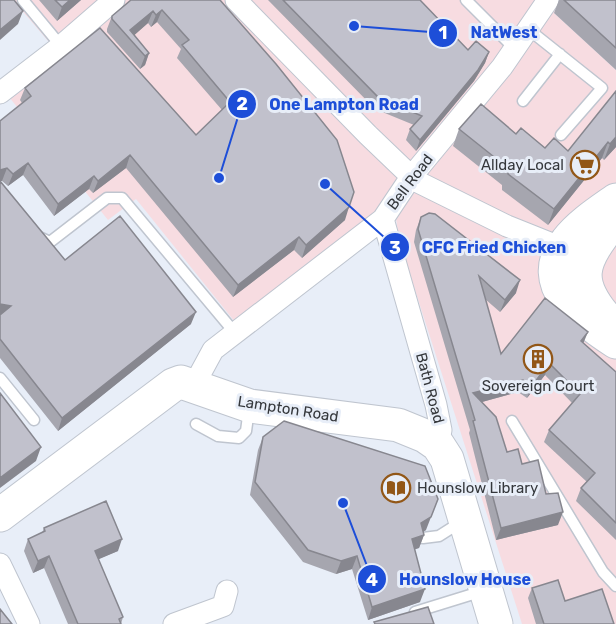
<svg xmlns="http://www.w3.org/2000/svg" width="616" height="624" font-family="Rubik,sans-serif">
  <style>
    .commercial { fill: #f7dce1 }
    .lines { fill: none; stroke-linecap: round; stroke-linejoin: round }
    .lane-casing { stroke: #bfc5cf; stroke-width: 13 }
    .street-casing { stroke: #bfc5cf; stroke-width: 23 }
    .primary-casing { stroke: #bfc5cf; stroke-width: 35 }
    .lane { stroke: #fff; stroke-width: 10 }
    .street { stroke: #fff; stroke-width: 21 }
    .primary { stroke: #fff; stroke-width: 33 }
    .wall { fill: #a6a6af }
    .shaded-wall { fill: #87878f }
    .building { fill: #c1c1cc; stroke: #87878f; stroke-width: 1.5 }
    .labels { text-anchor: middle; dominant-baseline: central; stroke-width: 6; stroke-linejoin: round; paint-order: stroke }
    .poi-label { font-size: 15px; fill: #35383c; stroke: #e8eef8; text-anchor: end }
    .street-label { font-size: 15px; fill: #35383c; stroke: #e8eef8 }
    .leader { fill: none; stroke: #1d4ed8; stroke-width: 2 }
    .callout-dot { fill: #1d4ed8; stroke: #e8eef8; stroke-width: 2 }
    .mark-label { font-size: 18px; text-anchor: middle; font-weight: bold; fill: #fff }
    .callout-label { font-size: 16px; text-anchor: middle; font-weight: bold; fill: #1d4ed8; stroke: #e8eef8; stroke-width: 6; stroke-linejoin: round; paint-order: stroke }
  </style>
  <rect width="100%" height="100%" fill="#e8eef8"/>
  <path class="commercial" d="M13 0H562L554 13 616 70V624H522L399 240 396 218 235 322 136 199 108 220 9 97 61 56Z"/>
  <g class="lines">
    <g class="lane-casing">
      <path id="lane" d="M23 0 61 46
        M466 0 515 49
        M528 29 602 88 561 135
        M523 101 560 54
        M39 237 50 242 107 198H122L235 333
        M0 378 34 420
        M512 421 603 572 616 586
        M196 424 218 436 239 438 246 431 249 409
        M423 538 439 536 461 522
        M415 612 483 591"/>
    </g>
    <g class="street-casing">
      <path id="street" d="M236 0 368 135 416 181 507 226 552 244
        M0 93 61 46 114 0
        M383 219 436 405 441 430 438 445
        M194 385 213 350 383 219 411 177 502 67 548 0
        M0 564 29 624
        M174 624 223 606 227 591"/>
    </g>
    <g class="primary-casing">
      <path id="primary" d="M616 200C599 212 579 225 567 241 532 285 583 321 616 342
        M613 326C571 281 580 263 616 218
        M0 515 173 385 181 382 250 406 398 425 425 436 438 445 447 459 496 624"/>
    </g>
    <use href="#lane" class="lane"/>
    <use href="#street" class="street"/>
    <use href="#primary" class="primary"/>
  </g>
  <path class="wall" d="M39 0H81L57 21Z
    M220 0 345 220 302 258 294 250 233 297 126 168 93 193 89 189 54 216 23 175 8 186 2 181H0L22 103 20 100 25 88 196 135 222 110 177 58 181 49 157 22 151 27 148 23 134 35 149 53 145 65 140 69 107 32V29L112 16Z
    M268 0H420L468 50 489 52 485 63 474 81 416 151 406 140 410 129 414 125 375 109Z
    M559 0H616V70L554 13Z
    M616 91V147L604 160 602 158 548 225 502 190V185L453 146 459 129 516 134 545 148 568 151Z
    M0 181 65 260 191 324 58 431 0 358Z
    M421 217 516 293 500 312 485 299 501 354 584 344 616 372V540L576 501 581 488 587 482 544 442 549 430 572 403 545 375 527 398 518 392 482 402 507 452 522 464 546 494 558 525 496 540 469 433 470 430 414 242 416 230Z
    M263 437 426 530 423 532 424 535 419 548 414 549 420 602 368 620 352 569 336 574 303 562 250 495 258 450Z
    M44 528 118 551 98 559 123 617 121 624H68L44 568 33 573 24 551 28 539 42 533Z
    M532 588 565 601 614 624H536L528 598Z"/>
  <path class="shaded-wall" d="M70 0H81L57 21 62 7Z
    M162 10 157 22 151 27 156 15Z
    M23 11 18 24 0 40V30Z
    M153 11 148 23 130 39V30Z
    M489 52 485 63 474 81 416 151 420 140Z
    M149 53 145 65 140 69 145 56Z
    M616 137V147L604 160 610 144Z
    M608 142 602 158 548 225 554 209Z
    M130 155 126 168 93 193 98 181Z
    M28 163 23 175 8 186 13 174Z
    M7 168 2 181H0V170Z
    M94 176 89 189 54 216 58 204Z
    M349 207 345 220 302 258 306 245Z
    M299 237 294 250 233 297 238 285Z
    M520 280 516 293 500 312 505 300Z
    M0 304 11 306 0 318Z
    M196 312 191 324 58 431 62 418Z
    M588 332 583 344 581 341Z
    M549 363 545 375 527 398 532 386Z
    M523 380 518 392 471 405 473 393Z
    M41 447 36 461 0 488V478Z
    M438 499 426 530 416 536 421 523Z
    M563 512 558 525 496 540 501 528Z
    M424 535 419 548 407 552 412 539Z
    M122 539 118 551 90 563 95 551Z
    M49 556 44 568 33 573 38 561Z
    M357 556 352 569 336 574 341 561Z
    M425 589 420 602 368 620 372 607Z"/>
  <path class="building" d="M0 0H14L23 11 0 30Z
    M55 0H70L62 7Z
    M131 0H220L276 64 337 140 354 192 349 207 306 245 299 237 238 285 130 155 98 181 94 176 58 204 28 163 13 174 7 168 0 170V121L31 96 25 88 100 28 196 135 230 102 182 45 189 40 162 10 156 15 153 11 130 30 149 53 145 56 112 19V16Z
    M283 0H420L468 50 476 41 489 52 478 70 420 140 410 129 422 116 379 98Z
    M564 0H616V48Z
    M616 91V137L610 144 608 142 554 209 508 174V168L459 129 481 104 516 134 521 128 545 148 554 138 568 151Z
    M0 181 65 260 120 216 196 312 62 418 0 339V315L11 306 0 304Z
    M429 213 435 214 520 280 505 300 479 276 501 354 545 298 588 332 581 341 616 372V523L581 488 595 473 549 430 580 394 549 363 532 386 523 380 473 393 496 417 507 452 518 449 522 464 538 460 546 494 558 493 563 512 501 528 473 421 475 420 418 229 421 217Z
    M0 393 41 447 0 478Z
    M284 421 425 466 438 499 431 517 421 523 424 535 412 539 425 589 372 607 357 556 341 561 308 550 255 482 263 437Z
    M106 501 122 539 95 551 123 617 119 619 121 624H78L49 556 38 561 28 539 45 531 44 528Z
    M558 580 565 601 602 589 614 624H544L532 588Z
    M428 607 434 624H375L374 622Z
    M0 609 12 624H0Z"/>
  <defs>
    <g id="supermarket-ring" transform="scale(1.5)"><circle r="9.5" fill="#e8eef8" stroke="#925717" stroke-width="1.5"/><path d="M-6-5.5h2.5l.6 2H6L4.5 2H-2.5L-4.4-4H-6ZM-1.5 3.2a1.3 1.3 0 1 0 .1 0ZM3 3.2a1.3 1.3 0 1 0 .1 0Z" fill="#925717"/></g>
    <g id="building-ring" transform="scale(1.5)"><circle r="9.5" fill="#e8eef8" stroke="#925717" stroke-width="1.5"/><path d="M-4-6H4V6H1V3H-1V6H-4ZM-2.5-4.3h1.7v1.8h-1.7ZM.8-4.3h1.7v1.8H.8ZM-2.5-1h1.7V.8h-1.7ZM.8-1h1.7V.8H.8Z" fill="#925717"/></g>
    <g id="library-ring" transform="scale(1.5)"><circle r="9.5" fill="#e8eef8" stroke="#925717" stroke-width="1.5"/><path d="M-6-4Q-3-5.5-.7-3.5V5Q-3 3-6 4ZM6-4Q3-5.5 .7-3.5V5Q3 3 6 4Z" fill="#925717"/></g>
  </defs>
  <g fill-rule="evenodd">
    <use href="#supermarket-ring" x="585" y="165"/>
    <use href="#building-ring" x="538" y="359"/>
    <use href="#library-ring" x="396" y="488"/>
  </g>
  <g class="labels">
    <g class="poi-label">
      <text x="564" y="165">Allday Local</text>
      <text x="538" y="386" text-anchor="middle">Sovereign Court</text>
      <text x="417" y="488" text-anchor="start">Hounslow Library</text>
    </g>
    <g class="street-label">
      <text transform="translate(410 182) rotate(-53)">Bell Road</text>
      <text transform="translate(430 388) rotate(75)">Bath Road</text>
      <text transform="translate(288 409) rotate(9)">Lampton Road</text>
    </g>
  </g>
  <path class="leader" d="M354 26L443 33M219 178L242 104M325 184L395 247M343 503L372 579"/>
  <g class="callout-dot">
    <circle cx="354" cy="26" r="6"/>
    <circle cx="219" cy="178" r="6"/>
    <circle cx="325" cy="184" r="6"/>
    <circle cx="343" cy="503" r="6"/>
    <circle cx="443" cy="33" r="15"/>
    <circle cx="242" cy="104" r="15"/>
    <circle cx="395" cy="247" r="15"/>
    <circle cx="372" cy="579" r="15"/>
  </g>
  <g class="mark-label">
    <text x="443" y="39">1</text>
    <text x="242" y="110">2</text>
    <text x="395" y="254">3</text>
    <text x="372" y="586">4</text>
  </g>
  <g class="callout-label">
    <text x="504" y="38">NatWest</text>
    <text x="344" y="110">One Lampton Road</text>
    <text x="494" y="253">CFC Fried Chicken</text>
    <text x="465" y="585">Hounslow House</text>
  </g>
</svg>
